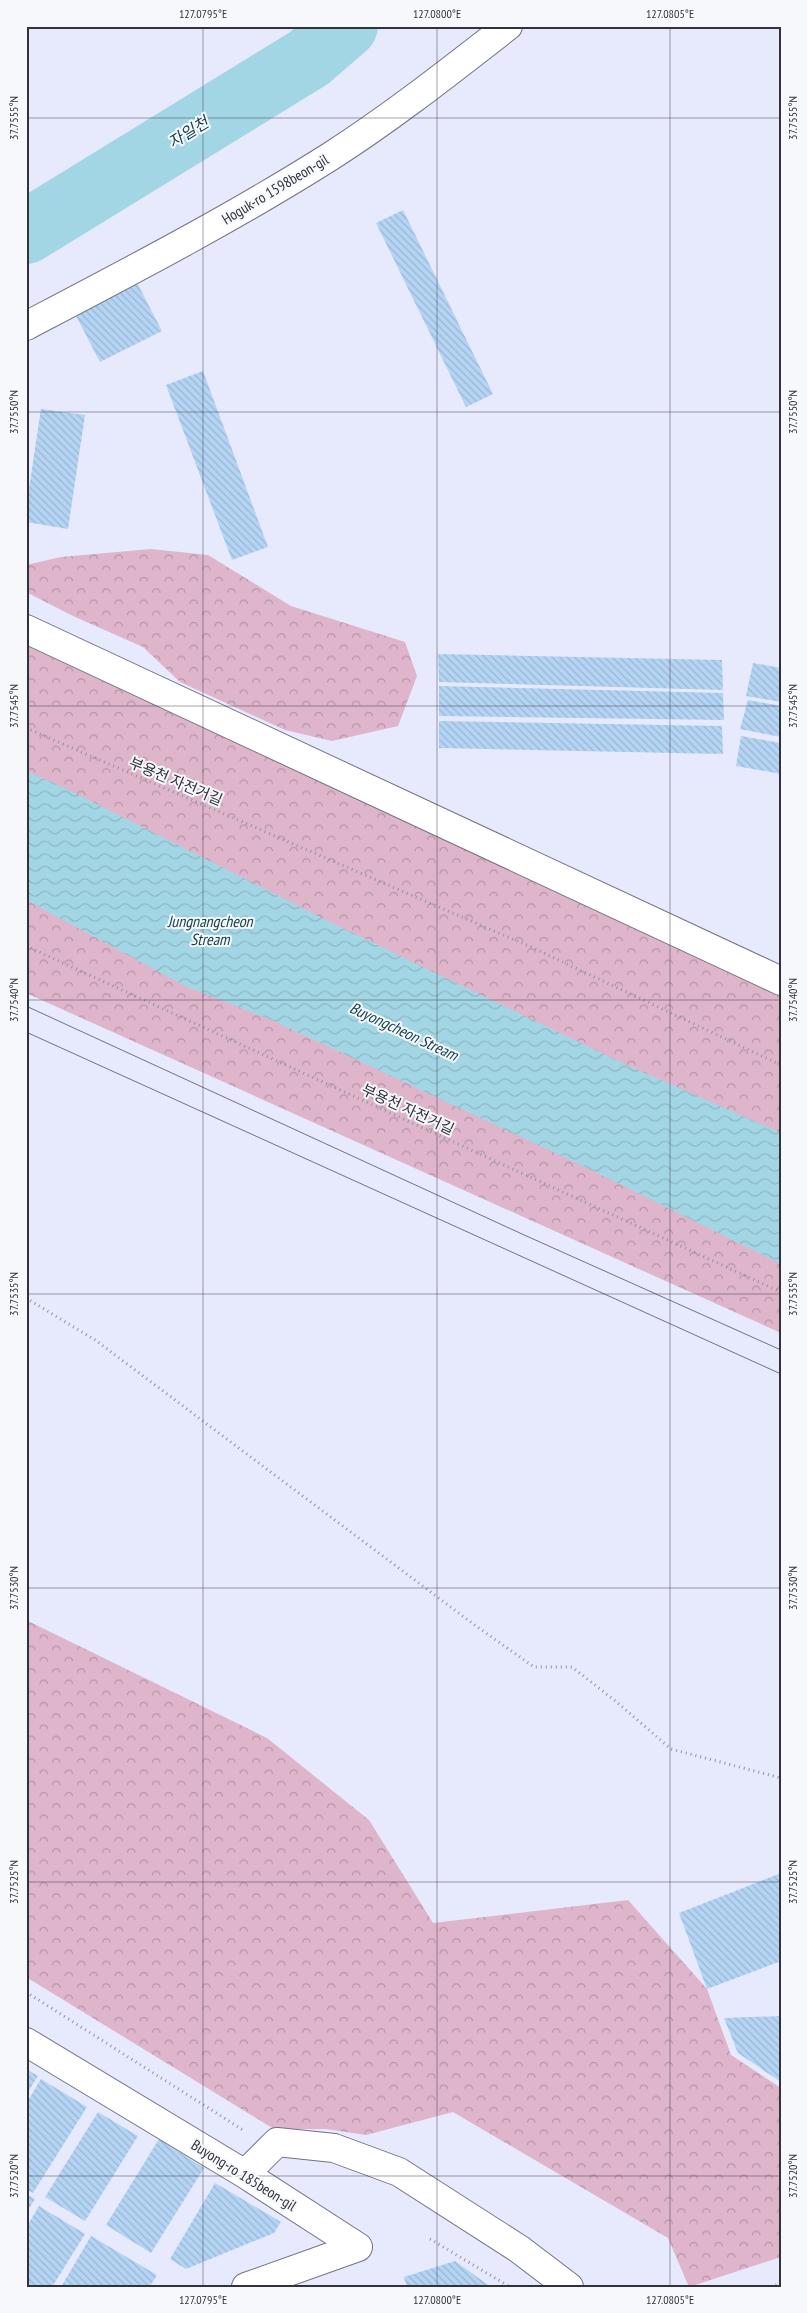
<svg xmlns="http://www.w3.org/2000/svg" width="807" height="2313" font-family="'PT Sans Narrow','Noto Sans KR',sans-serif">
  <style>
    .forest { fill: url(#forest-crowns) }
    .water { fill: url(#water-waves) }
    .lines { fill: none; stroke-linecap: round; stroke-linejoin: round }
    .river { stroke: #a3d6e4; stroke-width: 64 }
    .building { fill: url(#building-back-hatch) }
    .minor-casing { stroke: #717385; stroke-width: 30 }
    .path { stroke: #9193a1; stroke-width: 3; stroke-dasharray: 1 4; stroke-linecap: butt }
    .minor { stroke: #fff; stroke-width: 28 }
    .tram { stroke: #71737f; stroke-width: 1 }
    .ticks { fill: none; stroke: #31323a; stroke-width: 1; stroke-opacity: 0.45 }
    .labels { text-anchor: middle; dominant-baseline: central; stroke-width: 4; stroke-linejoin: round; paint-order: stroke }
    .street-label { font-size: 15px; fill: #31323a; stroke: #f7f8fc }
    .water-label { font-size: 16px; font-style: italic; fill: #14424c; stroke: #f7f8fc }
    .neatline { fill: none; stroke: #31323a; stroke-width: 2 }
    .ticks-label { font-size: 12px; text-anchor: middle; fill: #31323a }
  </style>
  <defs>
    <pattern id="forest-crowns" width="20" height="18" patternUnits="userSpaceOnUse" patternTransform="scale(1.25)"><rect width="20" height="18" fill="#dfb5cb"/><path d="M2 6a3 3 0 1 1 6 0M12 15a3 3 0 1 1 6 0" fill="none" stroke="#b594a6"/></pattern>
    <pattern id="water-waves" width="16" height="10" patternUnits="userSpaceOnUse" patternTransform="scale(1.25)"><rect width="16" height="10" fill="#a3d6e4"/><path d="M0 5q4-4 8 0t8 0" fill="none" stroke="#8db8c4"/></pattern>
    <pattern id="building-back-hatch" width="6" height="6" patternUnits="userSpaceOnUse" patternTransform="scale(1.25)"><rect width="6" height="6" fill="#b4d4f4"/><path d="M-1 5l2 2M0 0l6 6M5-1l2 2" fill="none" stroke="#9bb6d2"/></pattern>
  </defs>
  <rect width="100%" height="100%" fill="#e7e9fd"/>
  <path class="forest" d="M151 549 208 555 291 606 405 642 417 676 398 726 332 741 285 730 180 682 143 647 73 616 26 592V565L61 557Z
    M26 643 781 993V1333L26 993Z
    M26 1620 267 1738 369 1820 433 1923 628 1900 707 1989 731 2055 781 2088V2257L689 2287 668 2238 453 2112 366 2135 326 2129H274L26 1977Z"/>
  <path class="water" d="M26 771 67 789 330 922 618 1061 781 1133V1264L581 1165 274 1021 185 986 26 900Z"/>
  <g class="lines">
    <path class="river" d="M26 232 309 58 346 26"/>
  </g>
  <path class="building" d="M403 210 493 394 466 407 376 223Z
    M135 279 162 331 100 362 73 310Z
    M203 371 268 547 232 560 166 385Z
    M41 409 85 415 68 529 26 522V509Z
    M438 654 722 660 723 690 439 682Z
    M753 663 781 668V702L746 696Z
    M439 686 723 693 724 720 439 716Z
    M748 700 781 706V737L740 729Z
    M439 721 722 726 723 754 439 748Z
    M741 736 781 743V774L736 766Z
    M781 1873V1961L707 1989 679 1913Z
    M781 2016V2082L738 2053 724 2018Z
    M26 2069 38 2076 26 2095Z
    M41 2079 87 2107 33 2193 26 2189V2104Z
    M98 2112 138 2136 85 2221 45 2197Z
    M159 2139 204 2168 151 2253 106 2225Z
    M215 2183 281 2222 274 2233 186 2269 170 2259Z
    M26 2194 35 2199 26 2213Z
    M39 2206 85 2234 52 2287H26V2228Z
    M91 2236 157 2275 150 2286 61 2287Z
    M455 2261 491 2287H407L404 2277Z"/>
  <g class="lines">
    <g class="minor-casing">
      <path id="minor" d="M26 326C129 272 233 218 331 156 392 117 450 71 508 26
        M26 629 781 981
        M26 2042 245 2174 358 2247
        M245 2174 277 2142 334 2148 399 2172 519 2249 569 2287
        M246 2287 358 2247"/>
    </g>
    <path class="path" d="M26 728 531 947 781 1065
      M26 946 781 1292
      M26 1298 95 1340 476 1626 534 1667H572L619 1704 671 1749 781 1778
      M26 1992 243 2130
      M430 2239 510 2287
      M771 2287 781 2283"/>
    <use href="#minor" class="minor"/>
    <path class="tram" d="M26 1006 522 1234 781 1350
      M26 1032 781 1374"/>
  </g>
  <path class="ticks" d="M203 26V2287M437 26V2287M670 26V2287M26 118H781M26 412H781M26 706H781M26 1000H781M26 1294H781M26 1588H781M26 1882H781M26 2176H781"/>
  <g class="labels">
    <g class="street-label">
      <text transform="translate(275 189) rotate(-31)">Hoguk-ro 1598beon-gil</text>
      <text transform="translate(176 781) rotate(23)">부용천 자전거길</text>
      <text transform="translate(408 1109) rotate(25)">부용천 자전거길</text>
      <text transform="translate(244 2175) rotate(32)">Buyong-ro 185beon-gil</text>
    </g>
    <g class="water-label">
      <text transform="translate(188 132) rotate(-32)">자일천</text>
      <text x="210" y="921">Jungnangcheon<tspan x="210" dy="18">Stream</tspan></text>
      <text transform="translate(404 1031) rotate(25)">Buyongcheon Stream</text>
    </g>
  </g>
  <rect width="807" height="2313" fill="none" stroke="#f7f8fc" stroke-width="55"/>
  <rect x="28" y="28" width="752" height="2258" class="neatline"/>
  <g class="ticks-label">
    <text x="203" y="18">127.0795°E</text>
    <text x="437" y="18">127.0800°E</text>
    <text x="670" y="18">127.0805°E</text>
    <text transform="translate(14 118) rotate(-90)" y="4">37.7555°N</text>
    <text transform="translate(793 118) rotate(-90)" y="4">37.7555°N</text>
    <text transform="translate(14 412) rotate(-90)" y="4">37.7550°N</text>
    <text transform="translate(793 412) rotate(-90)" y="4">37.7550°N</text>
    <text transform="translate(14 706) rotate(-90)" y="4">37.7545°N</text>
    <text transform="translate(793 706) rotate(-90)" y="4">37.7545°N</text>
    <text transform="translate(14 1000) rotate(-90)" y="4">37.7540°N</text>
    <text transform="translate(793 1000) rotate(-90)" y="4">37.7540°N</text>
    <text transform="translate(14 1294) rotate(-90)" y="4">37.7535°N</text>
    <text transform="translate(793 1294) rotate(-90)" y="4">37.7535°N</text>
    <text transform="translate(14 1588) rotate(-90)" y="4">37.7530°N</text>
    <text transform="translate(793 1588) rotate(-90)" y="4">37.7530°N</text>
    <text transform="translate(14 1882) rotate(-90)" y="4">37.7525°N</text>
    <text transform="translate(793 1882) rotate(-90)" y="4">37.7525°N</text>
    <text transform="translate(14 2176) rotate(-90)" y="4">37.7520°N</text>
    <text transform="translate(793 2176) rotate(-90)" y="4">37.7520°N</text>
    <text x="203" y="2304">127.0795°E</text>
    <text x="437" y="2304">127.0800°E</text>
    <text x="670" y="2304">127.0805°E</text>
  </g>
</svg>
